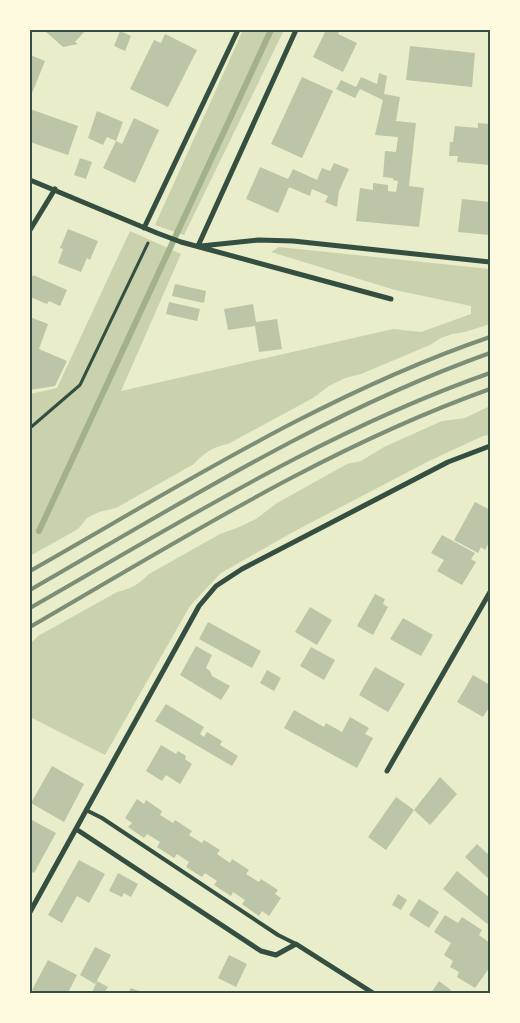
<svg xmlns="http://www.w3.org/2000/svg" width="520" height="1023" font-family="Signika,sans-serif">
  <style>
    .green { fill: #cad2ad }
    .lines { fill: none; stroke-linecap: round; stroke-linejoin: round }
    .stream { stroke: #a3b18a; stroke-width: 6 }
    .building { fill: #bcc5a7 }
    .path { stroke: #344e41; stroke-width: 3 }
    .service { stroke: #344e41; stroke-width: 4 }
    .minor { stroke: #344e41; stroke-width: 5 }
    .rail { stroke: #7c8e77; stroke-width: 4 }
    .neatline { fill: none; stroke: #344e41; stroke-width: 2 }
  </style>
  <rect width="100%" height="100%" fill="#e9edc9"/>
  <path class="green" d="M243 30H284L184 235 155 225Z
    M130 231 181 254 121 391 393 329 421 332 471 314V306L395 290 271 252 279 247 490 269V324L465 332 452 334 441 338 430 345 361 374 345 378 329 386 313 398 228 444C213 447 205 452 194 464L116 508 99 512 87 518 78 529 30 556V394L57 388Z
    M490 406V435L483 436 429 461 293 532 221 573 190 606 105 755 30 717V644L38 636 117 592C131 589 139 584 149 574L220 534 237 528 256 519 277 503 347 464 361 461 384 447 442 421 465 418Z"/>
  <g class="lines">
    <path class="stream" d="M39 531 271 30"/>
  </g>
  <path class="building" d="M46 30H81L84 32 75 42 78 44 63 47 45 31Z
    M326 30H340L338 34 357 43 343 72 313 57Z
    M120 31 131 36 125 51 114 46Z
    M165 34 197 50 168 107 130 89 154 40 161 43Z
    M410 46 475 53 472 87 406 80Z
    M30 55 45 61 30 98Z
    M379 73 387 76 384 94 400 97 396 121 416 123 409 186 424 188 419 227 356 221 360 188 373 190V183L388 185V191L396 192 398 181 393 180V178L383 177 385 151 396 152 398 137 375 135 383 100 360 89 355 98 336 89 341 80 356 87 361 77 377 84Z
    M302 77 333 91 302 158 271 144Z
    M30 109 78 126 68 155 30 142Z
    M97 111 123 122 116 141 107 137 103 145 88 138Z
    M134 118 159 130 135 183 103 168 116 141 122 144Z
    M478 123 490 124V165L457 162 458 156H449L450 142H453L455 126 478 128Z
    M80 158 92 162 86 179 74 175Z
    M334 163 349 169 339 191 337 207 325 202 328 196 312 189 310 196 289 187 278 213 246 199 260 167 288 179 293 169 317 180 322 168 330 171Z
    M462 199 490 202V235L458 232Z
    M68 229 98 241 90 260 87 258 81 272 58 263 63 249 60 248Z
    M33 275 67 290 60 306 49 301 47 304 30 297V281Z
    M175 284 206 291 204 303 172 296Z
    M169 302 200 309 197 321 166 314Z
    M253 304 256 322 277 319 282 349 259 352 255 326 228 330 224 309Z
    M30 317 48 324 39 349 67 361 55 386 30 390Z
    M475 502 490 510V541L485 550 481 547 478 553 454 540Z
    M442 535 475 553 471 559 476 562 462 585 437 571 444 560 431 553Z
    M375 594 385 599 383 604 388 607 373 635 357 626Z
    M310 607 332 620 317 645 295 632Z
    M403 618 433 635 421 656 390 639Z
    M208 622 261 651 252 668 199 639Z
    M196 646 212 655 206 668 210 671 212 676 230 686 221 700 180 675Z
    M311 647 335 660 324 680 300 666Z
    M375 667 405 684 388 712 359 695Z
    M267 670 281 678 274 691 260 683Z
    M473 675 490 685V706L483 717 457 702Z
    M166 704 204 727 200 734 204 737 207 732 222 741 220 745 238 756 232 766 155 721Z
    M294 710 324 727 326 723 342 732 350 717 369 728 365 734 373 738 357 768 284 728Z
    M161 745 176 754 178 751 186 756 185 759 192 764 180 784 166 775 162 781 146 771Z
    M52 766 84 784 64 822 31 803Z
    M440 777 457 794 430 825 414 810Z
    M396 797 414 810 386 850 368 837Z
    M137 799 144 804 146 800 162 811 160 815 173 823 175 820 192 831 189 835 202 843 204 840 220 850 217 854 230 863 232 859 249 870 246 874 259 882 261 879 278 890 275 894 281 898 269 916 262 911 259 916 242 904 245 900 233 892 231 896 214 885 217 881 205 873 202 877 186 867 189 862 177 854 174 858 157 847 160 842 147 834 144 838 128 827 132 823 125 818Z
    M30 819 56 833 34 873 30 871Z
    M477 844 490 856V880L465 857Z
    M79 860 105 874 89 903 77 896 62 923 48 915Z
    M457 871 490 898V926L443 889Z
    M118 873 138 884 131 897 124 893 122 897 109 891Z
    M398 894 407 900 401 910 392 905Z
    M419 899 439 912 429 928 409 915Z
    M445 915 458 923 462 917 482 930 479 935 490 943V967L475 988 457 977 459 972 450 967 453 961 444 955 451 943 434 932Z
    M95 947 111 955 95 984 80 975Z
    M229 955 247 964 236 987 218 978Z
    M48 960 77 975 68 993H39L32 990Z
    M97 981 108 987 104 993H92Z
    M439 981 451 990 449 993H431Z
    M131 988 144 993H128Z"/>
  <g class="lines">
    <path class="path" d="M30 428 80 385 148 243"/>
    <path class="service" d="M86 810 102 818 278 935 296 944"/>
    <path class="minor" d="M30 180 157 233 181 242 391 299
      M144 228 238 30
      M30 230 55 189
      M198 246 296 30
      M201 246 258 240 293 241 490 262
      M387 771 490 592
      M76 829 261 951 276 955 296 944 373 993
      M30 912 199 606 216 586 242 569 448 462 490 446"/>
    <path class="rail" d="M30 571C180 486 326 393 490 337
      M30 590C180 504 327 411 490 353
      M30 608C179 523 327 430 490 373
      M30 627C179 541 327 447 490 389"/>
  </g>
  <rect width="520" height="1023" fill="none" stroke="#fefae0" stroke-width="62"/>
  <rect x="31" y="31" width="458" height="961" class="neatline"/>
</svg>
